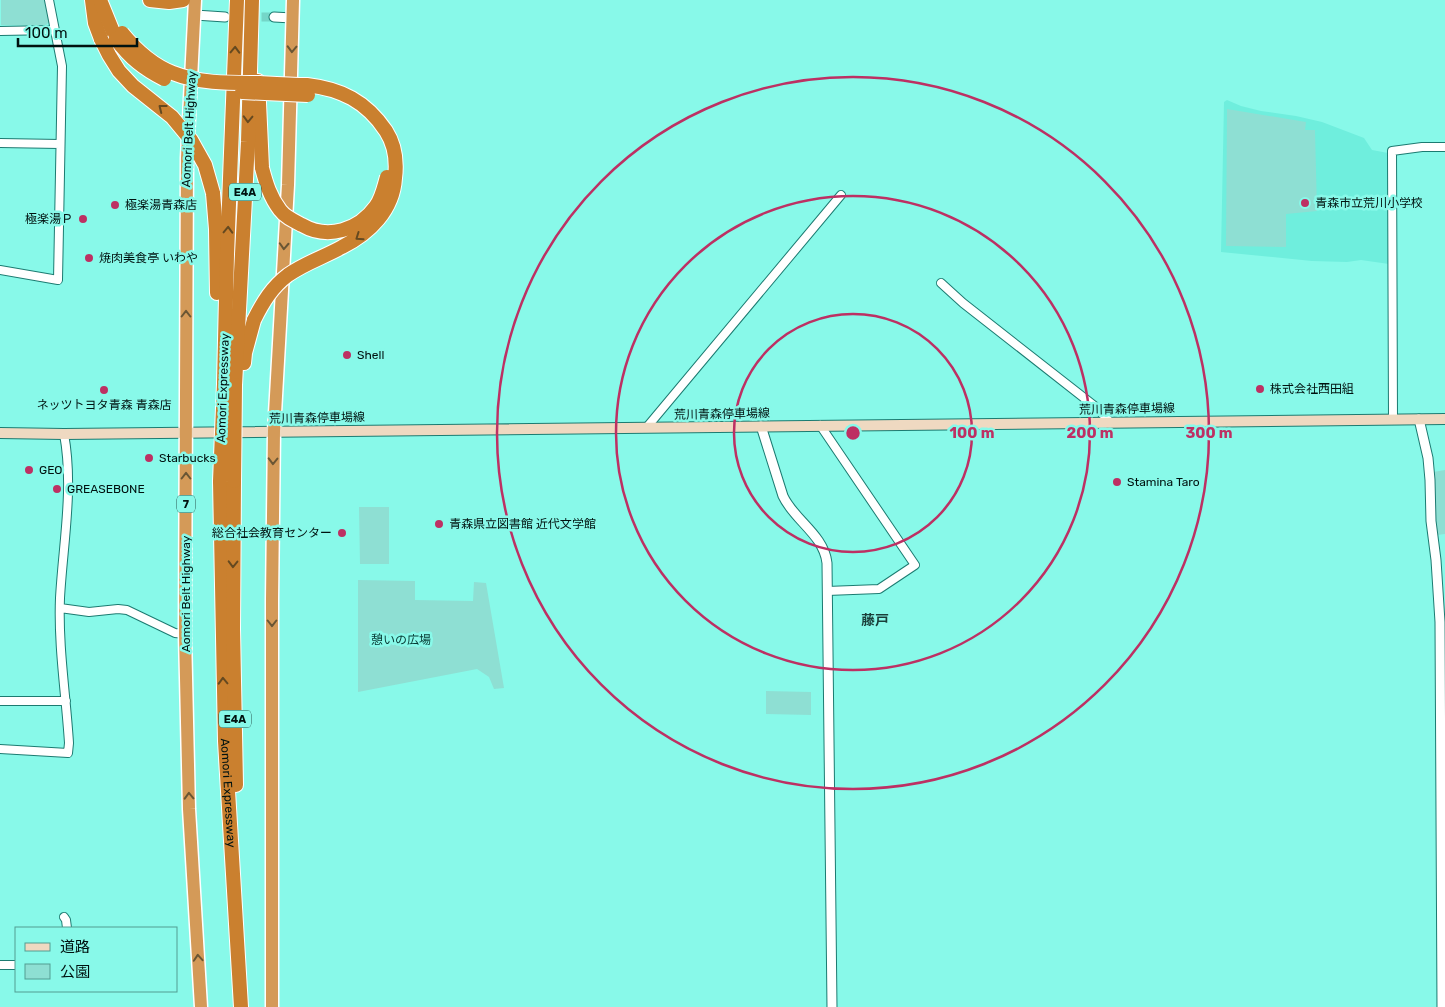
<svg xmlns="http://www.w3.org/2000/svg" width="1445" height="1007" font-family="Rubik,'Noto Sans JP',sans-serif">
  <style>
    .built { fill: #6feedd }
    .green { fill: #8edfd3 }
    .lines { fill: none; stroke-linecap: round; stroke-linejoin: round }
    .tertiary-tunnel { stroke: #74d6c8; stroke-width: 9; stroke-dasharray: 9 4.5; stroke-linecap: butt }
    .minor-casing { stroke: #1c7b71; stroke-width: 10 }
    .tertiary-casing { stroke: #1c7b71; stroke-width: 11 }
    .secondary-casing { stroke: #1c7b71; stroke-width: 12 }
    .trunk-casing { stroke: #fff; stroke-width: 15 }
    .motorway-casing { stroke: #fff; stroke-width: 16 }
    .minor { stroke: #fff; stroke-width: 8 }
    .tertiary { stroke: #fff; stroke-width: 9 }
    .secondary { stroke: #efd9c1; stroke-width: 10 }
    .trunk { stroke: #d49a58; stroke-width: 12 }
    .motorway { stroke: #ca802f; stroke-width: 14 }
    .motorway-bridge-casing { stroke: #fff; stroke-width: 16; stroke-linecap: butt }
    .motorway-bridge { stroke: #ca802f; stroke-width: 14 }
    .oneway { stroke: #6a5634 }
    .oneway2 { stroke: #654920 }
    .ring { fill: none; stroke: #bd3063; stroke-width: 2.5 }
    .poi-dot { fill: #bd3063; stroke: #88f9e9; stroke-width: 2 }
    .labels { text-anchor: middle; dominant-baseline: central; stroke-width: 5; stroke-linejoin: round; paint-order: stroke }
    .shield { fill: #88f9e9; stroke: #295751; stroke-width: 1 }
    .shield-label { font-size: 11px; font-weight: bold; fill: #001210 }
    .street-label { font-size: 12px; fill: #001210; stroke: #88f9e9 }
    .poi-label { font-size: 12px; fill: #001210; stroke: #88f9e9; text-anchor: start }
    .park-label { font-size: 12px; fill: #073933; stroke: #88f9e9 }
    .neighbourhood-label { font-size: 14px; font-weight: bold; fill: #1a3e39; stroke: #88f9e9 }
    .centre { fill: #bd3063; stroke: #88f9e9; stroke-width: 2.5 }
    .ring-label { font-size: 15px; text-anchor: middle; font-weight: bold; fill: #bd3063; stroke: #88f9e9; stroke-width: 5; stroke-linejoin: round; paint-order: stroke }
  </style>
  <rect width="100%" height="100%" fill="#88f9e9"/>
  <path class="built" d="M1227 100 1241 106 1261 111 1296 116 1322 122 1364 138 1372 150 1388 153 1389 264 1361 260 1347 262 1312 261 1221 252 1224 102Z"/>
  <path class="green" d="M1 0H45L50 21 45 26 1 25Z
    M1227 109 1306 122 1305 130H1315L1317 211 1286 214V247L1226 246Z
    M1445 470V534L1437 535 1433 472Z
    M359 507H389V564H360Z
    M358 580 415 581V600L473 601 474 582 486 583 504 688 494 689 489 677 477 669 358 692Z
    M766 691 811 692V715L766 714Z"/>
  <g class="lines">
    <path class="tertiary-tunnel" d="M248 17H274"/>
    <g class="minor-casing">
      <path id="minor" d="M0 31 55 30
        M0 143 60 144
        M0 270 58 280 62 66 49 0
        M941 283 963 303 1097 408 1110 422
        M1393 419 1392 151 1422 147H1445
        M820 425 915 565 879 589 827 591
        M647 427 841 195
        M60 608 89 612 118 609 127 610 175 633 185 634
        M0 701H66
        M0 749 68 753 69 743C66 695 58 646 60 598 63 544 74 488 64 434
        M64 917 66 920 67 928
        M0 965H16"/>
    </g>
    <g class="tertiary-casing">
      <path id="tertiary" d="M195 15 225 17
        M274 17 292 18
        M1419 419 1428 458 1430 480 1431 521 1436 560 1440 622 1442 1007
        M761 426 783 496C794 520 824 535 827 563L832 1007"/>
    </g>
    <g class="secondary-casing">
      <path id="secondary" d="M0 433 64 434 1445 419"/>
    </g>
    <g class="trunk-casing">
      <path id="trunk" d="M195 0 187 158 185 634 189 809 201 1007
        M272 1007V600L274 431 288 185 293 0"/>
    </g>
    <g class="motorway-casing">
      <g id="motorway">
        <path d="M92 0 95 23 101 39"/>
        <path d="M100 0 115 37"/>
        <path d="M150 0 169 2 183 0"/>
        <path d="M258 81 262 168"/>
        <path d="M213 193 216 229 217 293"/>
        <path d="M244 363 245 353 254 320"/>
        <path d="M224 384 227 255 237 0"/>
        <path d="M235 385 248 142 252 0"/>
        <path id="s1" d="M220 481 225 741 241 1007"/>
        <path d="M234 481 233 629 236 785"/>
      </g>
    </g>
    <use href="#minor" class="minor"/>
    <use href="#tertiary" class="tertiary"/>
    <use href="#secondary" class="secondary"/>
    <use href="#trunk" class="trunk"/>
    <use href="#motorway" class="motorway"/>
    <g class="motorway-bridge-casing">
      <path id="motorway-bridge" d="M122 33C136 50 152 65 173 73 200 84 232 83 260 83 276 84 291 85 307 85 341 89 366 101 386 131 395 145 397 162 395 178 393 210 370 233 342 247 324 257 305 263 288 275 272 287 263 302 254 320
        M101 39 109 55 119 71 133 86 172 117 191 140 205 165 213 193
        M116 39C130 58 144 69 164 79
        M242 92 308 95
        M262 168C266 183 270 197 280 210 285 217 294 221 302 225 328 240 359 230 376 206 382 198 384 187 387 177
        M220 481 224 384
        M234 481 235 385"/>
    </g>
    <use href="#motorway-bridge" class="motorway-bridge"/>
  </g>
  <defs><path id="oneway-chevron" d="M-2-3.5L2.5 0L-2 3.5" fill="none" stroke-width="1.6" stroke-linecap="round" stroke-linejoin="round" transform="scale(1.25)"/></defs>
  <g class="oneway">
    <use href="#oneway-chevron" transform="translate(292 49) rotate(92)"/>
    <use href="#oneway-chevron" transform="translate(284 246) rotate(93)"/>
    <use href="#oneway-chevron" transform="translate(186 314) rotate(-90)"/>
    <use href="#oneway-chevron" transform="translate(273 461) rotate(91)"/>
    <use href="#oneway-chevron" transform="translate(186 476) rotate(-90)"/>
    <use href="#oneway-chevron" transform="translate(272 623) rotate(90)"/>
    <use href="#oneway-chevron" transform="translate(189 796) rotate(-92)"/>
    <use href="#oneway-chevron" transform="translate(198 958) rotate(-94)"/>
  </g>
  <g class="oneway2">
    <use href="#oneway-chevron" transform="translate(235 50) rotate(-88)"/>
    <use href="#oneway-chevron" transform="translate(162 108) rotate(-142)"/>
    <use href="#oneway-chevron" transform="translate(248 119) rotate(92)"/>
    <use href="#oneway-chevron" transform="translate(228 230) rotate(-88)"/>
    <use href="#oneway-chevron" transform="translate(359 237) rotate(145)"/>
    <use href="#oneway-chevron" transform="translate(233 564) rotate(91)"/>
    <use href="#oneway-chevron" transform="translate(223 681) rotate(-92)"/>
  </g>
  <g class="ring">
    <circle cx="853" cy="433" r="119"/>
    <circle cx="853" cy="433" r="237"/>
    <circle cx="853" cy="433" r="356"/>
  </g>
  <g class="poi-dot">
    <circle cx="1305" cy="203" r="5"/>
    <circle cx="115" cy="205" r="5"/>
    <circle cx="83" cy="219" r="5"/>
    <circle cx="89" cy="258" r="5"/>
    <circle cx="347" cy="355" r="5"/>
    <circle cx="1260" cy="389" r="5"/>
    <circle cx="104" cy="390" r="5"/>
    <circle cx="149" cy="458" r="5"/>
    <circle cx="29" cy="470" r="5"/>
    <circle cx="1117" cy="482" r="5"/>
    <circle cx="57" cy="489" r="5"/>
    <circle cx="439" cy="524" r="5"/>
    <circle cx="342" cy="533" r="5"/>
  </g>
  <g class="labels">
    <g class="shield">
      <rect x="229" y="183.5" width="32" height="17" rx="4"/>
      <rect x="177" y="495.5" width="18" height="17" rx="4"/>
      <rect x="219" y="710.5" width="32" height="17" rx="4"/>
    </g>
    <g class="shield-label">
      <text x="245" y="192">E4A</text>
      <text x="186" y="504">7</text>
      <text x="235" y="719">E4A</text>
    </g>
    <g class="street-label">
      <text transform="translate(189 129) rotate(-87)">Aomori Belt Highway</text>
      <text transform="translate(223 388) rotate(-88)">Aomori Expressway</text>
      <text transform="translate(1127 409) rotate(-1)">荒川青森停車場線</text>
      <text transform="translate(722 414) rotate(-1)">荒川青森停車場線</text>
      <text transform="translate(317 418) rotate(-1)">荒川青森停車場線</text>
      <text transform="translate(186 594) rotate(-90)">Aomori Belt Highway</text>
      <text stroke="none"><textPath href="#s1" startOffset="312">Aomori Expressway</textPath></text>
    </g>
    <g class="poi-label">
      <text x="1315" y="203">青森市立荒川小学校</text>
      <text x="125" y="205">極楽湯青森店</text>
      <text x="73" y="219" text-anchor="end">極楽湯Ｐ</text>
      <text x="99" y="258">焼肉美食亭 いわや</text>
      <text x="357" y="355">Shell</text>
      <text x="1270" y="389">株式会社西田組</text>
      <text x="104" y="405" text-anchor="middle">ネッツトヨタ青森 青森店</text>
      <text x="159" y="458">Starbucks</text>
      <text x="39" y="470">GEO</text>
      <text x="1127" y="482">Stamina Taro</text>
      <text x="67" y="489">GREASEBONE</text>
      <text x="449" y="524">青森県立図書館 近代文学館</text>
      <text x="332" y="533" text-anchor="end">総合社会教育センター</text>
    </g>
    <g class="park-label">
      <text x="401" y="640">憩いの広場</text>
    </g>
    <g class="neighbourhood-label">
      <text x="875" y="620">藤戸</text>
    </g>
  </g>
  <circle cx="853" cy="433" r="8" class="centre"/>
  <g class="ring-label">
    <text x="972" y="438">100 m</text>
    <text x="1090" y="438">200 m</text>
    <text x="1209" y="438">300 m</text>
  </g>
  <rect x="15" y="927" width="162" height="65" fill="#88f9e9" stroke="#529d92"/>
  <rect x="25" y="943" width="25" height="8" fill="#efd9c1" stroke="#529d92"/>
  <text x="60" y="952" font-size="15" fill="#001210">道路</text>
  <rect x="25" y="964" width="25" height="15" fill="#8edfd3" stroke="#529d92"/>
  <text x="60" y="977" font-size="15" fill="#001210">公園</text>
  <path d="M18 38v8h119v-8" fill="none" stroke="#001210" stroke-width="2.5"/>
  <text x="25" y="38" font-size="15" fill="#001210" stroke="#88f9e9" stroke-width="4" paint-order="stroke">100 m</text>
</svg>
